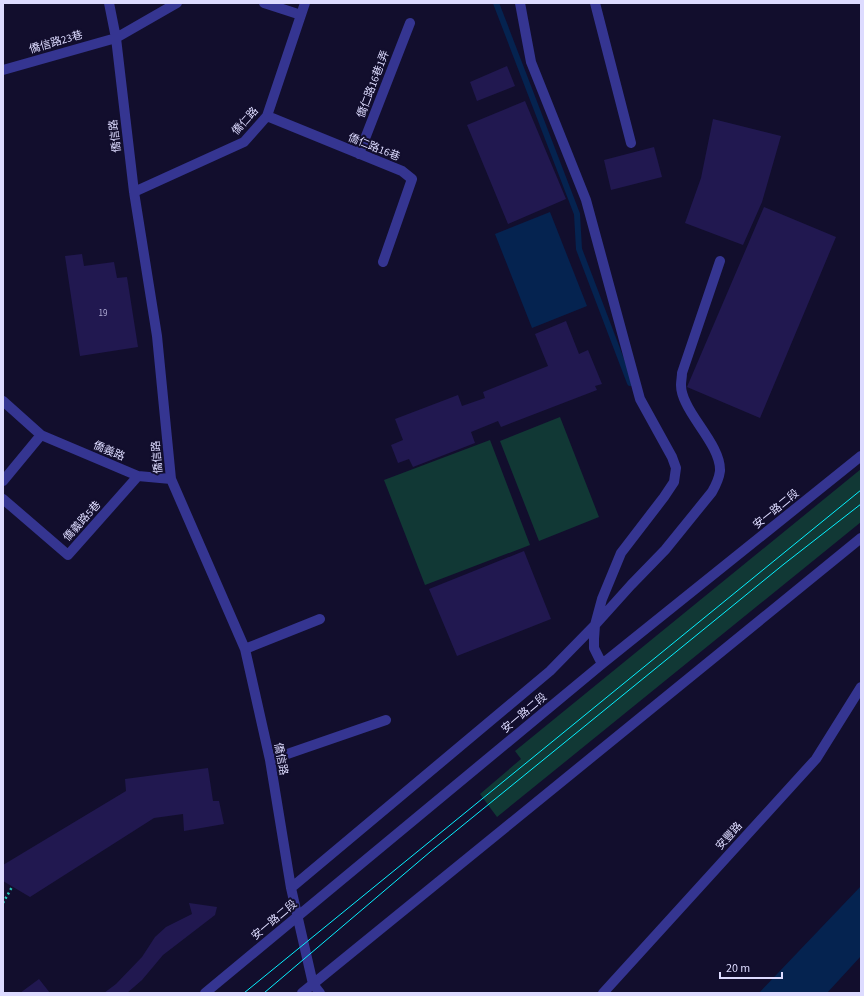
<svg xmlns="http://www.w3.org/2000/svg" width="864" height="996" font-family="'Source Sans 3','Noto Sans TC',sans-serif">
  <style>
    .green { fill: #113835 }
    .water { fill: #052350 }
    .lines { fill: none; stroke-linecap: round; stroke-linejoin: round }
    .stream { stroke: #052350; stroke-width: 6 }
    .building { fill: #211850 }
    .path { stroke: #23cab9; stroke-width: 2.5; stroke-dasharray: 2 3; stroke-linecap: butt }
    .minor { stroke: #353591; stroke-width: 10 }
    .tram { stroke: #07f1ff; stroke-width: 1 }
    .labels { text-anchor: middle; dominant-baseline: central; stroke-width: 4; stroke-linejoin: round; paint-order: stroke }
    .number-label { font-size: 9px; fill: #aeaad3 }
    .street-label { font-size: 11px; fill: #dddbff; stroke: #120e2d }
  </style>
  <rect width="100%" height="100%" fill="#120e2d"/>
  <path class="green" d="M560 417 599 517 539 541 500 441Z
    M490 440 530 545 425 585 384 480Z
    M861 469V522L497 817 480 794 521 759 515 751Z"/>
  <path class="water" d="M550 212 587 306 532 328 495 234Z
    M861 886V956L827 993H759Z"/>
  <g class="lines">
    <path class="stream" d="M496 3 577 214 579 249 630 383"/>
  </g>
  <path class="building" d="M507 66 515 86 477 101 470 82Z
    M525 101 566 199 508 224 467 125Z
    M713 119 781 136 762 202 743 245 685 223 701 178Z
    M654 147 662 177 611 190 604 160Z
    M764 207 836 237 760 418 687 387Z
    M82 254 84 266 114 262 117 278 127 277 138 347 80 356 65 256Z
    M566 321 579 354 588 350 602 384 595 386 597 390 501 427 498 421 471 432 475 443 413 467 409 459 398 463 391 445 403 440 395 419 458 395 462 406 485 398 483 392 548 366 535 334Z
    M524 551 551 619 457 656 429 589Z
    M208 768 213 801H219L224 824 184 831 183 814 154 818 30 897 3 881V865L126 791 125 779Z
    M189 903 217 907 215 915 163 955 142 980 127 993H104L116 984 142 957 155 937 166 927 192 914Z
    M39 979 50 993H20Z"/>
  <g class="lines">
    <path class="path" d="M3 903 12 887"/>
    <path class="minor" d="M109 3 116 38 134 192 157 336 171 479 245 649 270 760 291 888 313 984 320 993
      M264 3 301 15
      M520 3 531 62 586 200 640 399 672 457 676 468 674 482 664 497 621 553 602 599 595 625 594 639V648L602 664
      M595 3 631 143
      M3 70 116 38 177 3
      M267 116 402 171 412 179 383 262
      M359 154 410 23
      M134 192 244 142 267 116 305 3
      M3 401 41 435 138 476 171 479
      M3 481 41 435
      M3 499 68 555 138 476
      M245 649 320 619
      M270 760 386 720
      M291 888 550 671 595 625 631 585 665 550 712 492C716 485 719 479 720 471 721 449 695 423 686 403 683 397 681 391 681 385 681 381 682 377 682 373L720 261
      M205 993 602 664 861 456
      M302 993 861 538
      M603 993 816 759 861 687"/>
    <path class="tram" d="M244 993 861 490
      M264 993 430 852 784 564 861 504"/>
  </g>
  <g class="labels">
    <g class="number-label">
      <text x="103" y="313">19</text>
    </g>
    <g class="street-label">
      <text transform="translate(56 42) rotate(-16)">僑信路23巷</text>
      <text transform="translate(373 84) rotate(-69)">僑仁路16巷1弄</text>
      <text transform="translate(245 121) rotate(-48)">僑仁路</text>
      <text transform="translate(115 136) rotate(-97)">僑信路</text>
      <text transform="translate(374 147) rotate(22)">僑仁路16巷</text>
      <text transform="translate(109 451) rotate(23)">僑義路</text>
      <text transform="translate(157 457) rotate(-95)">僑信路</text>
      <text transform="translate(776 509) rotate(-39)">安一路二段</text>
      <text transform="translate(82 521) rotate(-48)">僑義路5巷</text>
      <text transform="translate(524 713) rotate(-40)">安一路二段</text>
      <text transform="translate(281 759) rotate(79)">僑信路</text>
      <text transform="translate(729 836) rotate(-48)">安豐路</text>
      <text transform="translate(274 920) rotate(-40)">安一路二段</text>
    </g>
  </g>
  <rect width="864" height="996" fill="none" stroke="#dddbff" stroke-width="8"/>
  <path d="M720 972v6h62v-6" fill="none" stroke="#dddbff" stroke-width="2"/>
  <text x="726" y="972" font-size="12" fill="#dddbff" stroke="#120e2d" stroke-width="3" paint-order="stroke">20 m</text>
</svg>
